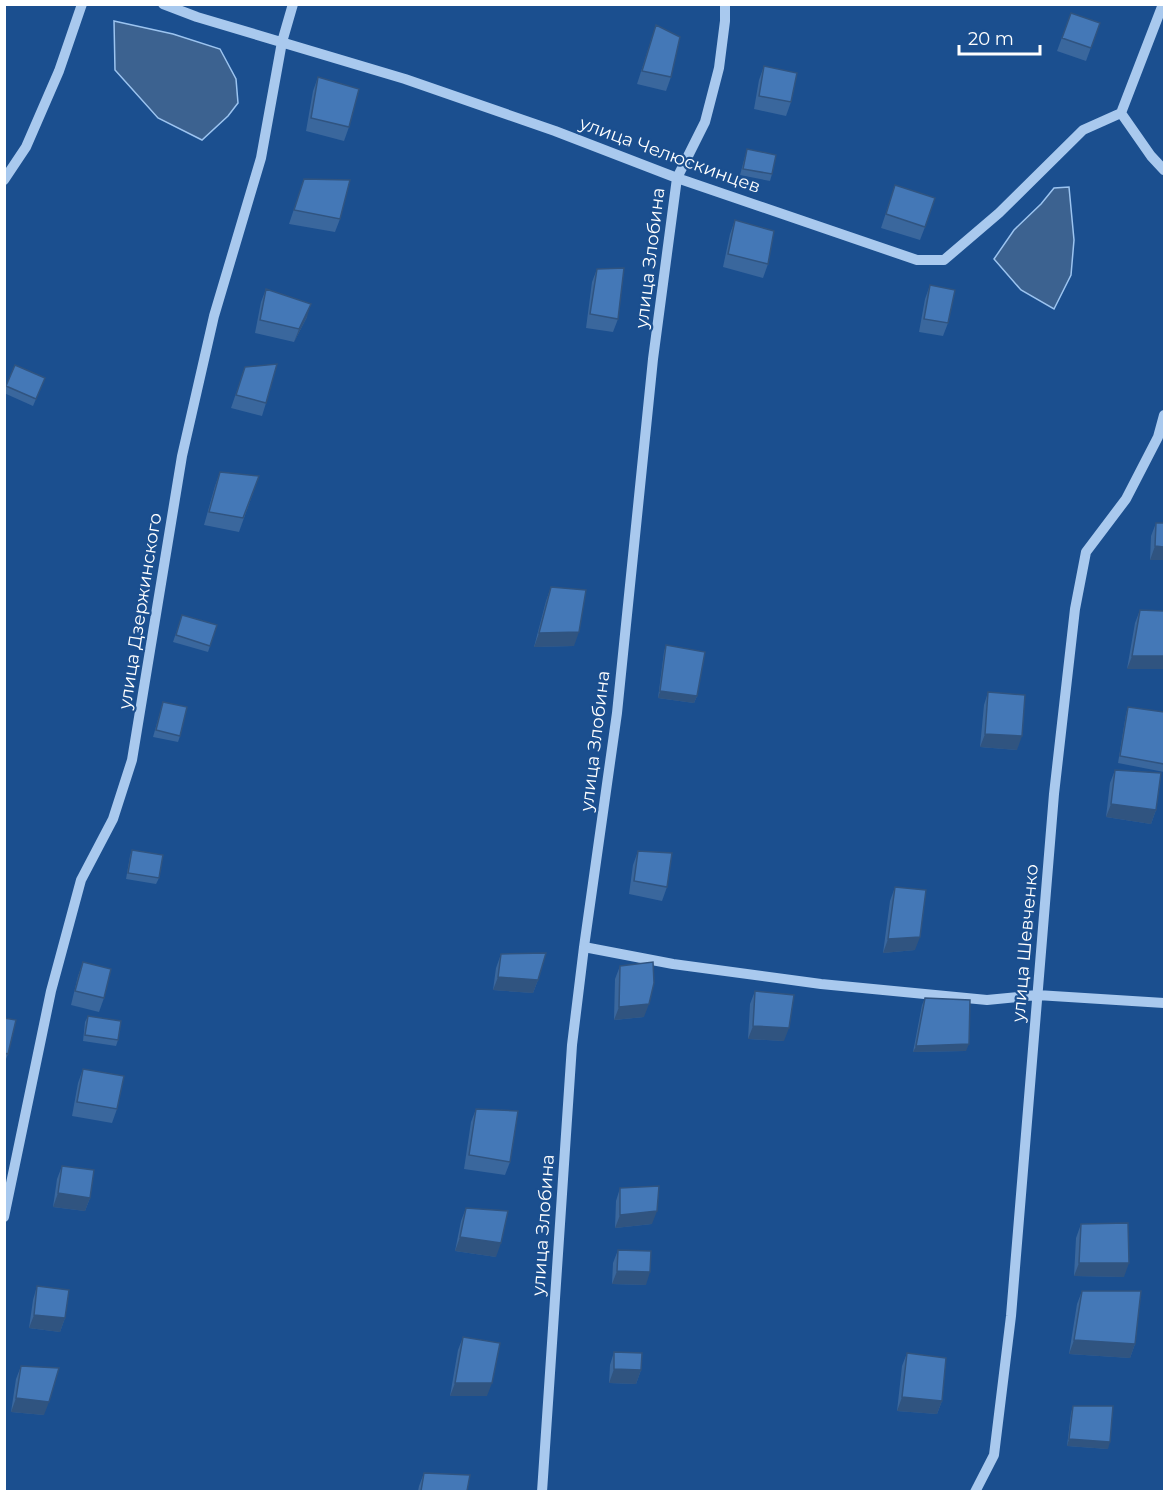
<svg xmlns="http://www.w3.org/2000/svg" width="1169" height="1496" font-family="Montserrat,sans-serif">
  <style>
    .water { fill: #3c6290; stroke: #9cc4f0; stroke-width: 1.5 }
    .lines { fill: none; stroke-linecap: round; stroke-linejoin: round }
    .minor { stroke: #a9c9ee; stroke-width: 10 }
    .wall { fill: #3a679d }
    .shaded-wall { fill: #305480 }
    .building { fill: #4478b7; stroke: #305480; stroke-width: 1.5 }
    .labels { text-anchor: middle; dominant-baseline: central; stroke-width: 4.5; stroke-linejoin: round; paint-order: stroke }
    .street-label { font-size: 18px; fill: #fff; stroke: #1b4f8f }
  </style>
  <rect width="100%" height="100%" fill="#1b4f8f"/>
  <path class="water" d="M114 21 173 34 220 49 236 79 238 103 228 116 202 140 158 118 115 70Z
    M1069 187 1074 240 1071 275 1054 309 1021 290 994 259 1014 230 1041 204 1054 188Z"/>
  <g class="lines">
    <path class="minor" d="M163 4 197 17 405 79 555 131 677 178 917 260H944L999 213 1083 130 1121 113
      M1121 113 1163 4
      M1121 113 1151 156 1164 170
      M4 180 26 147 59 71 82 4
      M584 947 673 964 821 984 987 1000 1037 995 1164 1003
      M4 1217 51 991 81 880 113 819 132 760 182 456 214 316 261 158 282 42 293 4
      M542 1492 572 1045 584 947 617 713 653 359 677 178 705 122 719 68 725 21V4
      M975 1492 994 1455 1011 1316 1054 794 1075 609 1086 552 1126 499 1158 437 1164 415"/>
  </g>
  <path class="wall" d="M1071 13 1100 23 1086 61 1057 51Z
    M656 25 671 77 666 91 637 84Z
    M764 66 791 102 786 116 754 109 759 80Z
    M318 77 349 127 344 141 306 131 313 91Z
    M747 149 772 174 770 181 740 175Z
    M304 179 340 219 335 232 289 224Z
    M895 185 925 227 920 240 881 228Z
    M735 220 768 264 763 278 723 267 730 234Z
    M597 269 618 319 613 332 586 328 592 282Z
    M930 285 948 323 943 336 919 332 925 299Z
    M266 289 307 317 294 342 255 333 261 302Z
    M245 367 266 403 262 416 231 408Z
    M45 378 33 406 4 393 6 386Z
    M220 472 259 476 239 532 204 525 215 486Z
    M1156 523H1164V560H1150L1151 536Z
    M551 587 574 646 534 647 546 601Z
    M1140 610 1164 611 1127 669 1135 623Z
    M182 615 217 625 208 652 173 642Z
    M666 645 697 696 694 703 658 698 664 652Z
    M988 692 1017 750 980 747 984 705Z
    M163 702 180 736 178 742 153 737Z
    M1128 707 1164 712V772L1118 763 1126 714Z
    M1115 770 1156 810 1151 824 1106 817 1110 783Z
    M132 850 159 878 156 884 126 879 130 856Z
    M638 851 667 887 662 901 629 894 633 865Z
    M895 887 915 950 883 953 890 901Z
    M501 954 538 980 533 993 493 990 496 968Z
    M83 962 104 998 99 1012 71 1005 78 976Z
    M620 966 644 1017 614 1020 615 979Z
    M755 991 784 1041 748 1039 750 1004Z
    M925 998 966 1051 913 1052 922 1005Z
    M88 1016 118 1040 116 1046 83 1041 85 1022Z
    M4 1018 8 1054 4 1064Z
    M83 1069 117 1109 112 1123 72 1116 78 1083Z
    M476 1109 510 1162 505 1175 464 1169 471 1122Z
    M62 1166 90 1198 85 1211 53 1207 57 1179Z
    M620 1188 652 1224 615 1228 616 1201Z
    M466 1208 496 1257 455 1251 461 1221Z
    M1081 1224 1124 1277 1074 1276 1076 1238Z
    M618 1250 646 1285 612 1284 613 1263Z
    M37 1286 65 1318 60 1332 29 1328 33 1300Z
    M1082 1291 1135 1344 1130 1358 1069 1354 1077 1304Z
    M463 1337 487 1396H450L458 1350Z
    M614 1352 641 1370 636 1384 609 1383 610 1365Z
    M907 1353 942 1401 937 1414 897 1411 902 1366Z
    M21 1366 44 1415 11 1412 16 1379Z
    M1073 1406 1108 1449 1067 1446 1071 1413Z
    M424 1473 467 1491H418L419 1486Z"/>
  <path class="shaded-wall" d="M311 304 307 317 294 342 299 329Z
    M1155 546 1164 547V560H1150Z
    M579 632 574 646 534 647 539 633Z
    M1132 656H1164V669H1127Z
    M660 691 697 696 694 703 658 698Z
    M985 734 1022 736 1017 750 980 747Z
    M1111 804 1156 810 1151 824 1106 817Z
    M920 937 915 950 883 953 888 939Z
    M498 977 538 980 533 993 493 990Z
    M649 1004 644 1017 614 1020 619 1007Z
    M753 1026 789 1028 784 1041 748 1039Z
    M969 1044 966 1051 913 1052 916 1046Z
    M58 1193 90 1198 85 1211 53 1207Z
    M657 1211 652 1224 615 1228 620 1215Z
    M460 1237 501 1243 496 1257 455 1251Z
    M1079 1263H1129L1124 1277 1074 1276Z
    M617 1271 650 1272 646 1285 612 1284Z
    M34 1315 65 1318 60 1332 29 1328Z
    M1074 1340 1135 1344 1130 1358 1069 1354Z
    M614 1369 641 1370 636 1384 609 1383Z
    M455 1383H492L487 1396H450Z
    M902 1397 942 1401 937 1414 897 1411Z
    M16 1398 49 1402 44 1415 11 1412Z
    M1069 1439 1110 1442 1108 1449 1067 1446Z"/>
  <path class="building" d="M1071 13 1100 23 1091 48 1062 38Z
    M656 25 680 37 671 77 642 71Z
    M764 66 797 73 791 102 759 96Z
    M318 77 359 89 349 127 311 118Z
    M747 149 776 155 772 174 743 169Z
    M304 179 350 180 340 219 294 210Z
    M895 185 935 198 925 227 886 214Z
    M735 220 774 231 768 264 728 254Z
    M624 268 618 319 590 314 597 269Z
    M930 285 955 290 948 323 924 319Z
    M266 289 311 304 299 329 260 320Z
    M277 364 266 403 236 395 245 367Z
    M15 365 45 378 36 399 6 386Z
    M220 472 259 476 243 518 209 512Z
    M1156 523H1164V547L1155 546Z
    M551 587 586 590 579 632 539 633Z
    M1140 610 1164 611V656H1132Z
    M182 615 217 625 210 646 176 635Z
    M666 645 705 652 697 696 660 691Z
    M988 692 1025 695 1022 736 985 734Z
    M163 702 187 707 180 736 156 730Z
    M1128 707 1164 712V764L1120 756Z
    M1115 770 1161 773 1156 810 1111 804Z
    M132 850 163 855 159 878 128 873Z
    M638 851 672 853 667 887 634 881Z
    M895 887 926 890 920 937 888 939Z
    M546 953 538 980 498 977 501 954Z
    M83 962 111 969 104 998 75 991Z
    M653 962 654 983 649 1004 619 1007 620 966Z
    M755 991 794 995 789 1028 753 1026Z
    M925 998 970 1000 969 1044 916 1046Z
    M88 1016 121 1021 118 1040 85 1035Z
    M4 1018 16 1020 8 1054 4 1053Z
    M83 1069 124 1076 117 1109 77 1102Z
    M476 1109 518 1111 510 1162 469 1155Z
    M62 1166 94 1170 90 1198 58 1193Z
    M659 1186 657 1211 620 1215V1188Z
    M466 1208 508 1211 501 1243 460 1237Z
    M1128 1223 1129 1263H1079L1081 1224Z
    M618 1250 651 1251 650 1272 617 1271Z
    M37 1286 69 1290 65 1318 34 1315Z
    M1082 1291H1141L1135 1344 1074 1340Z
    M463 1337 500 1343 492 1383H455Z
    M614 1352 642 1353 641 1370 614 1369Z
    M907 1353 946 1358 942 1401 902 1397Z
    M21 1366 59 1368 49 1402 16 1398Z
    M1073 1406H1113L1110 1442 1069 1439Z
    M424 1473 470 1475 467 1491H421Z"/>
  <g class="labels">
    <g class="street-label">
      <text transform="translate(670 155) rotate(20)">улица Челюскинцев</text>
      <text transform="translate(650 258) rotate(-83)">улица Злобина</text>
      <text transform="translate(140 611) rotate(-81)">улица Дзержинского</text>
      <text transform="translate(595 741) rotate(-83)">улица Злобина</text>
      <text transform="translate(1025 943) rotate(-85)">улица Шевченко</text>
      <text transform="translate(543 1225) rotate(-86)">улица Злобина</text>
    </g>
  </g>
  <rect width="1169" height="1496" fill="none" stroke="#ffffff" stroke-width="12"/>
  <path d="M959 45v9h81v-9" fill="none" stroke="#ffffff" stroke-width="3"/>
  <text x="968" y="45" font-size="18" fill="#ffffff" stroke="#1b4f8f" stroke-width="4.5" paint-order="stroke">20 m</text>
</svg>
